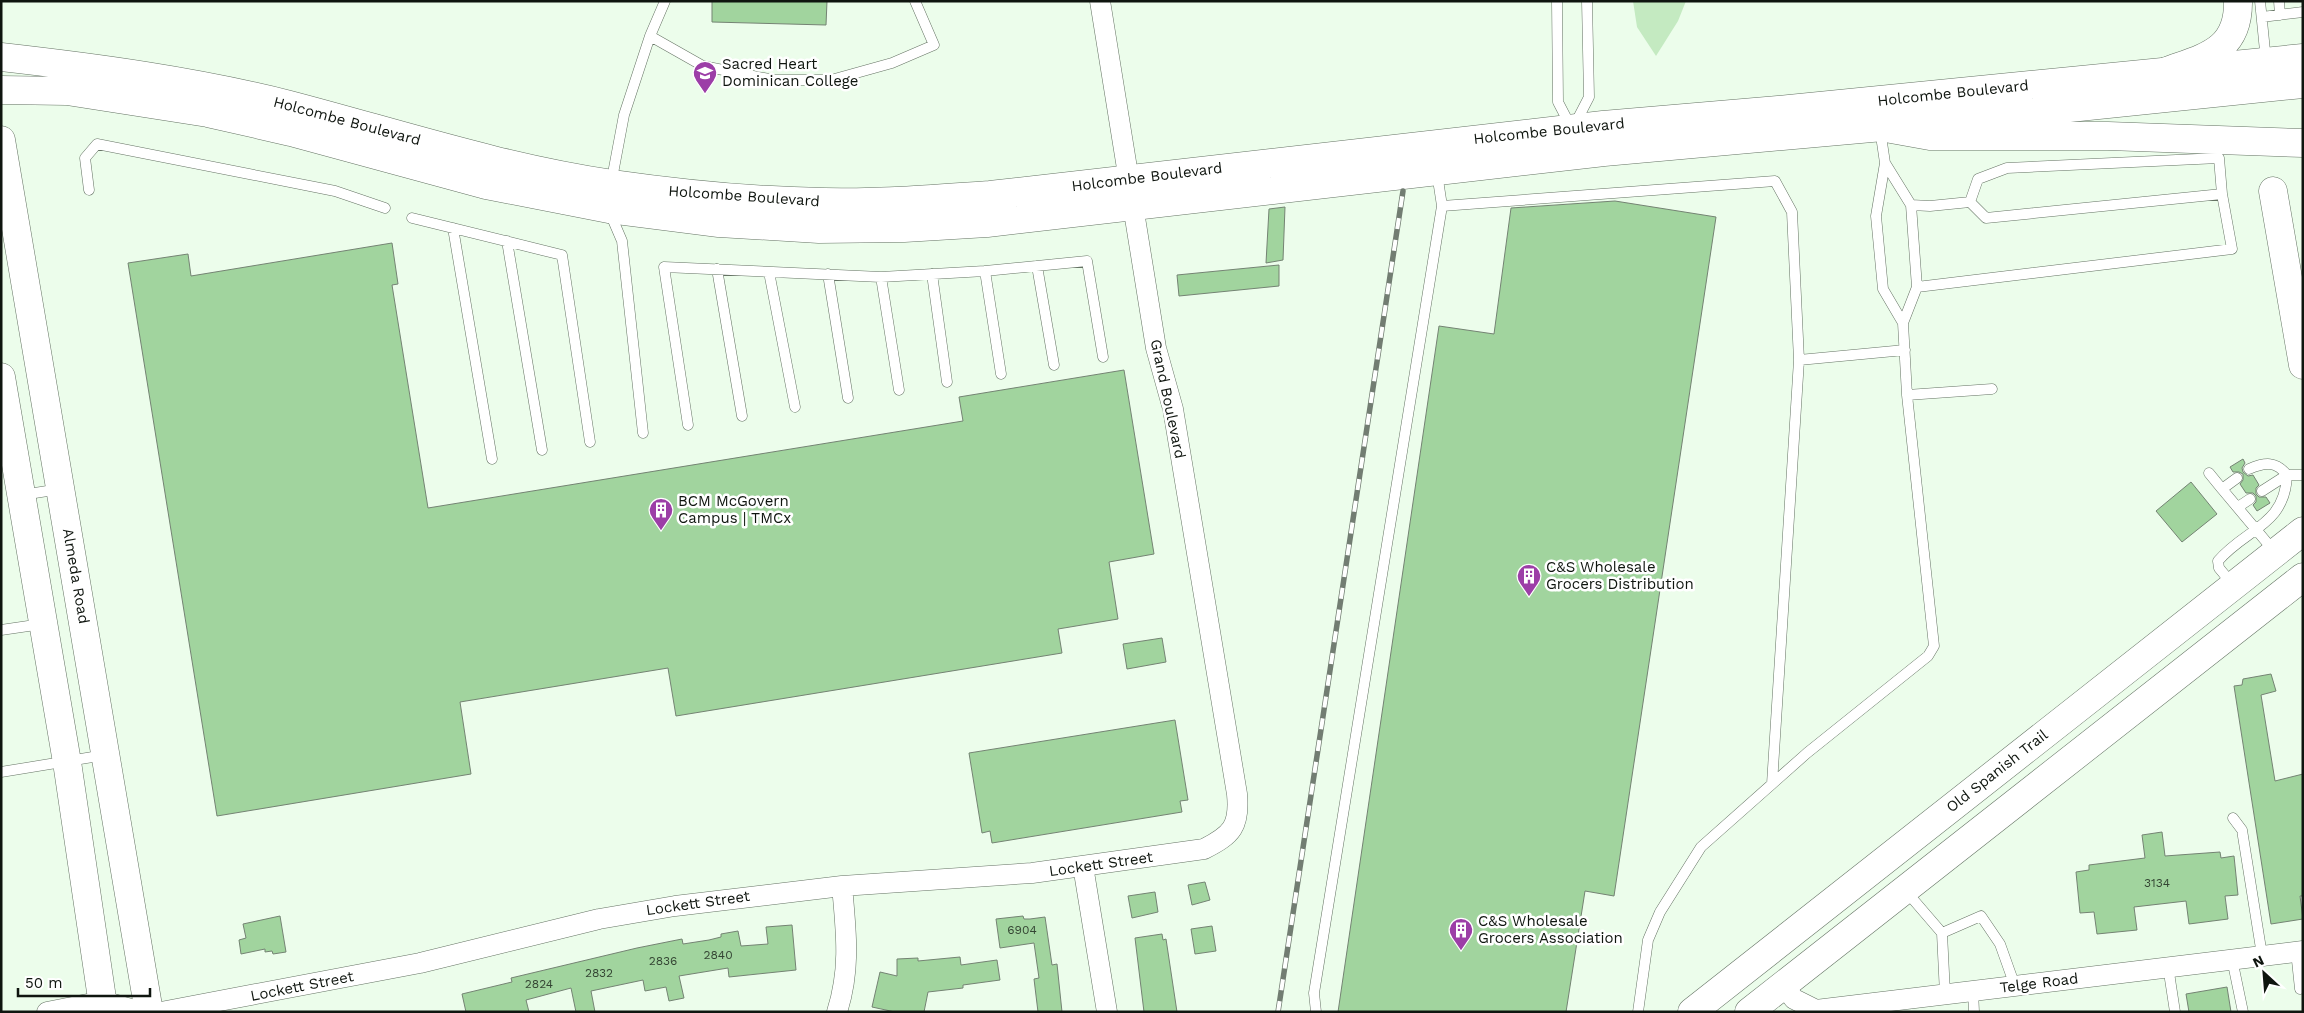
<svg xmlns="http://www.w3.org/2000/svg" width="2304" height="1013" font-family="'Work Sans',sans-serif">
  <style>
    .green { fill: #c4eac1 }
    .building { fill: #a1d49e; stroke: #748373 }
    .lines { fill: none; stroke-linecap: round; stroke-linejoin: round }
    .lane-casing { stroke: #657364; stroke-width: 11 }
    .street-casing { stroke: #657364; stroke-width: 21 }
    .secondary-casing { stroke: #657364; stroke-width: 29 }
    .primary-casing { stroke: #657364; stroke-width: 29 }
    .highway-casing { stroke: #657364; stroke-width: 29 }
    .lane { stroke: #fff; stroke-width: 10 }
    .street { stroke: #fff; stroke-width: 20 }
    .secondary { stroke: #fff; stroke-width: 28 }
    .primary { stroke: #fff; stroke-width: 28 }
    .highway { stroke: #fff; stroke-width: 28 }
    .rail-casing { stroke: #727d72; stroke-width: 5.5 }
    .rail { stroke: #fff; stroke-width: 4; stroke-dasharray: 11; stroke-linecap: butt }
    .labels { text-anchor: middle; dominant-baseline: central; stroke-width: 5; stroke-linejoin: round; paint-order: stroke }
    .number-label { font-size: 12px; fill: #344533 }
    .poi-label { font-size: 15px; fill: #0f150f; stroke: #fff; text-anchor: start }
    .street-label { font-size: 15px; fill: #0f150f; stroke: #fff }
  </style>
  <rect width="100%" height="100%" fill="#ecfdeb"/>
  <path class="green" d="M1633 1H1686L1678 21 1656 56 1637 27Z"/>
  <path class="building" d="M712 1H827L826 25 712 22Z
    M1615 201 1716 217 1614 896 1585 891 1566 1012H1338L1439 326 1494 334 1511 208Z
    M1285 207 1283 260 1266 263 1269 209Z
    M392 243 398 284 392 285 428 508 963 421 959 397 1124 370 1154 554 1109 562 1118 619 1058 629 1062 653 676 716 668 668 460 702 471 774 217 816 128 263 188 254 191 276Z
    M1279 265V286L1179 296 1177 275Z
    M2243 459 2245 463 2242 468 2243 472 2248 476 2253 475 2259 485 2256 488V494L2259 497H2266L2270 503 2257 511 2253 505 2256 502V496L2253 493H2246L2240 484 2243 480V474L2239 472H2233L2230 467Z
    M2191 482 2217 514 2182 542 2156 511Z
    M1162 638 1166 662 1127 669 1123 644Z
    M2271 674 2276 691 2261 695 2275 781 2303 774V896H2300L2303 919 2271 924 2234 686 2242 685 2243 679Z
    M1175 720 1188 800 1180 801 1182 812 992 843 990 831 982 833 969 753Z
    M2162 832 2165 856 2220 852 2221 858 2234 856 2238 895 2225 896 2228 919 2189 924 2186 901 2134 907 2137 930 2097 934 2094 912 2080 913 2076 872 2089 870V865L2145 858 2142 835Z
    M1205 882 1210 900 1192 905 1188 885Z
    M1155 892 1158 912 1132 918 1128 896Z
    M280 916 286 952 273 954 272 951 265 952V949L241 954 239 940 246 938 243 924Z
    M1023 916 1024 919H1030L1045 917 1052 965 1057 964 1062 1012H1038L1034 979 1039 978 1034 943 1000 948 996 919Z
    M792 925 796 970 729 977 728 968 679 976 684 998 669 1001 666 987 645 991 643 980 591 991 595 1012H576L571 988 526 1000 529 1012H466L462 994 512 982 511 978 637 948 682 939 683 944 709 940 721 937V934L738 931 741 946 768 944 766 927Z
    M1212 926 1216 951 1195 954 1191 929Z
    M1162 934 1163 940 1166 939 1177 1012H1144L1135 938Z
    M960 957 961 965 997 960 1000 980 963 985V988L928 992 924 1012H895L872 1007 880 972 897 976V959L918 958V961Z
    M2227 987 2231 1012H2189L2186 994Z"/>
  <g class="lines">
    <g class="lane-casing">
      <path id="lane" d="M1557 1 1558 102 1571 127
        M2260 1 2266 61
        M2279 1 2280 15
        M2262 17 2303 12
        M650 36 703 66 774 80H831L892 63 934 45 915 1
        M1574 126 1589 97 1587 1
        M1880 129 1885 163 1876 216 1883 289 1903 323
        M1885 163 1911 205 1917 287 1903 323 1907 395
        M1437 173 1442 206 1775 181 1792 212 1799 360 1905 350
        M611 184 624 115 650 36 665 1
        M89 190 85 158 97 144 335 191 385 208
        M1911 205 1930 206 1970 202 1986 218 2222 194 2219 158 2007 168 1978 179 1970 202
        M610 213 622 241 643 433
        M412 218 562 255 590 442
        M453 228 492 459
        M507 241 542 450
        M1037 266 1054 365
        M717 269 742 416
        M985 271 1001 374
        M769 272 795 407
        M828 274 848 398
        M932 274 947 382
        M881 277 899 390
        M1917 287 2232 249 2222 194
        M688 425 664 267 881 277 985 271 1087 261 1103 357
        M2249 469C2265 462 2276 461 2287 475H2303
        M2209 473 2222 489
        M2237 478 2222 489 2274 551
        M22 495 60 489
        M2238 507 2250 499
        M2233 585 2219 568 2218 561C2246 528 2285 526 2287 475L2262 491
        M1 630 42 624
        M1 772 105 755
        M1772 784 1799 360
        M2233 818 2242 830 2262 955
        M1905 890 1942 933 1945 994
        M1942 933 1981 916 2000 944 2015 986
        M2296 951 2300 989
        M2232 959 2243 1012
        M2168 966 2175 1012
        M1973 991 1974 1012
        M1316 1012 1314 993 1442 206
        M1638 1012 1648 940 1660 912 1701 847 1807 753 1928 656 1934 646 1907 395 1992 389"/>
    </g>
    <g class="street-casing">
      <path id="street" d="M1083 866 1107 1012
        M1783 985 1794 999 1816 1010 2303 951
        M47 1012 103 1001 142 1012
        M161 1012 420 963 599 919 675 906 842 886 1032 873 1204 849C1232 835 1240 826 1237 794L1173 409 1156 348 1100 1
        M837 1012C851 968 846 931 842 886"/>
    </g>
    <g class="secondary-casing">
      <path id="secondary" d="M2273 191 2303 365"/>
    </g>
    <g class="primary-casing">
      <path id="primary" d="M1 57C98 68 195 81 290 105 397 133 503 168 613 184 683 194 754 201 824 202 880 203 935 199 990 195L1603 125 1789 109 2303 58
        M1 90 67 91 208 113 291 132 486 185 609 209 719 223 819 229 904 228 987 223 1604 152 1905 125 2303 84
        M1 140 149 1012
        M1 377 67 762 104 1012
        M1692 1012 2303 531
        M1749 1012 2303 577"/>
    </g>
    <g class="highway-casing">
      <path id="highway" d="M2167 71C2205 57 2239 51 2238 1
        M1880 127 1930 136H2108L2303 143"/>
    </g>
    <use href="#lane" class="lane"/>
    <use href="#street" class="street"/>
    <use href="#secondary" class="secondary"/>
    <use href="#primary" class="primary"/>
    <use href="#highway" class="highway"/>
    <g class="rail-casing">
      <path id="rail" d="M1278 1012 1403 191"/>
    </g>
    <use href="#rail" class="rail"/>
  </g>
  <defs>
    <g id="university-pin" transform="scale(1.25)"><path d="M0 17L-7.5 6A9.5 9.5 0 1 1 7.5 6Z" fill="#9c3ea7" stroke="#fff"/><path d="M0-5L7-2L0 1L-7-2ZM-4 1L0 2.5L4 1V4Q0 6-4 4Z" fill="#fff"/></g>
    <g id="building-pin" transform="scale(1.25)"><path d="M0 17L-7.5 6A9.5 9.5 0 1 1 7.5 6Z" fill="#9c3ea7" stroke="#fff"/><path d="M-4-6H4V6H1V3H-1V6H-4ZM-2.5-4.3h1.7v1.8h-1.7ZM.8-4.3h1.7v1.8H.8ZM-2.5-1h1.7V.8h-1.7ZM.8-1h1.7V.8H.8Z" fill="#fff"/></g>
  </defs>
  <g fill-rule="evenodd">
    <use href="#university-pin" x="705" y="73"/>
    <use href="#building-pin" x="661" y="510"/>
    <use href="#building-pin" x="1529" y="576"/>
    <use href="#building-pin" x="1461" y="930"/>
  </g>
  <g class="labels">
    <g class="number-label">
      <text x="2157" y="883">3134</text>
      <text x="1022" y="930">6904</text>
      <text x="718" y="955">2840</text>
      <text x="663" y="961">2836</text>
      <text x="599" y="973">2832</text>
      <text x="539" y="984">2824</text>
    </g>
    <g class="poi-label">
      <text x="722" y="64">Sacred Heart<tspan x="722" dy="17">Dominican College</tspan></text>
      <text x="678" y="501">BCM McGovern<tspan x="678" dy="17">Campus | TMCx</tspan></text>
      <text x="1546" y="567">C&amp;S Wholesale<tspan x="1546" dy="17">Grocers Distribution</tspan></text>
      <text x="1478" y="921">C&amp;S Wholesale<tspan x="1478" dy="17">Grocers Association</tspan></text>
    </g>
    <g class="street-label">
      <text transform="translate(1953 93) rotate(-6)">Holcombe Boulevard</text>
      <text transform="translate(347 121) rotate(15)">Holcombe Boulevard</text>
      <text transform="translate(1549 131) rotate(-6)">Holcombe Boulevard</text>
      <text transform="translate(1147 177) rotate(-7)">Holcombe Boulevard</text>
      <text transform="translate(744 196) rotate(4)">Holcombe Boulevard</text>
      <text transform="translate(1168 399) rotate(78)">Grand Boulevard</text>
      <text transform="translate(76 576) rotate(80)">Almeda Road</text>
      <text transform="translate(1997 771) rotate(-38)">Old Spanish Trail</text>
      <text transform="translate(1101 864) rotate(-8)">Lockett Street</text>
      <text transform="translate(698 903) rotate(-8)">Lockett Street</text>
      <text transform="translate(2039 983) rotate(-7)">Telge Road</text>
      <text transform="translate(302 986) rotate(-11)">Lockett Street</text>
    </g>
  </g>
  <rect width="2304" height="1013" fill="none" stroke="#0f150f" stroke-width="5"/>
  <g transform="translate(2264 973) rotate(334)" stroke="#ffffff" stroke-width="4" paint-order="stroke">
  <path d="M0-4L9 19L0 12L-9 19Z" fill="#0f150f"/>
  <text y="-8" font-size="14" font-weight="bold" text-anchor="middle" fill="#0f150f">N</text>
  </g>
  <path d="M18 988v8h132v-8" fill="none" stroke="#0f150f" stroke-width="2.5"/>
  <text x="25" y="988" font-size="15" fill="#0f150f" stroke="#ffffff" stroke-width="4" paint-order="stroke">50 m</text>
</svg>
